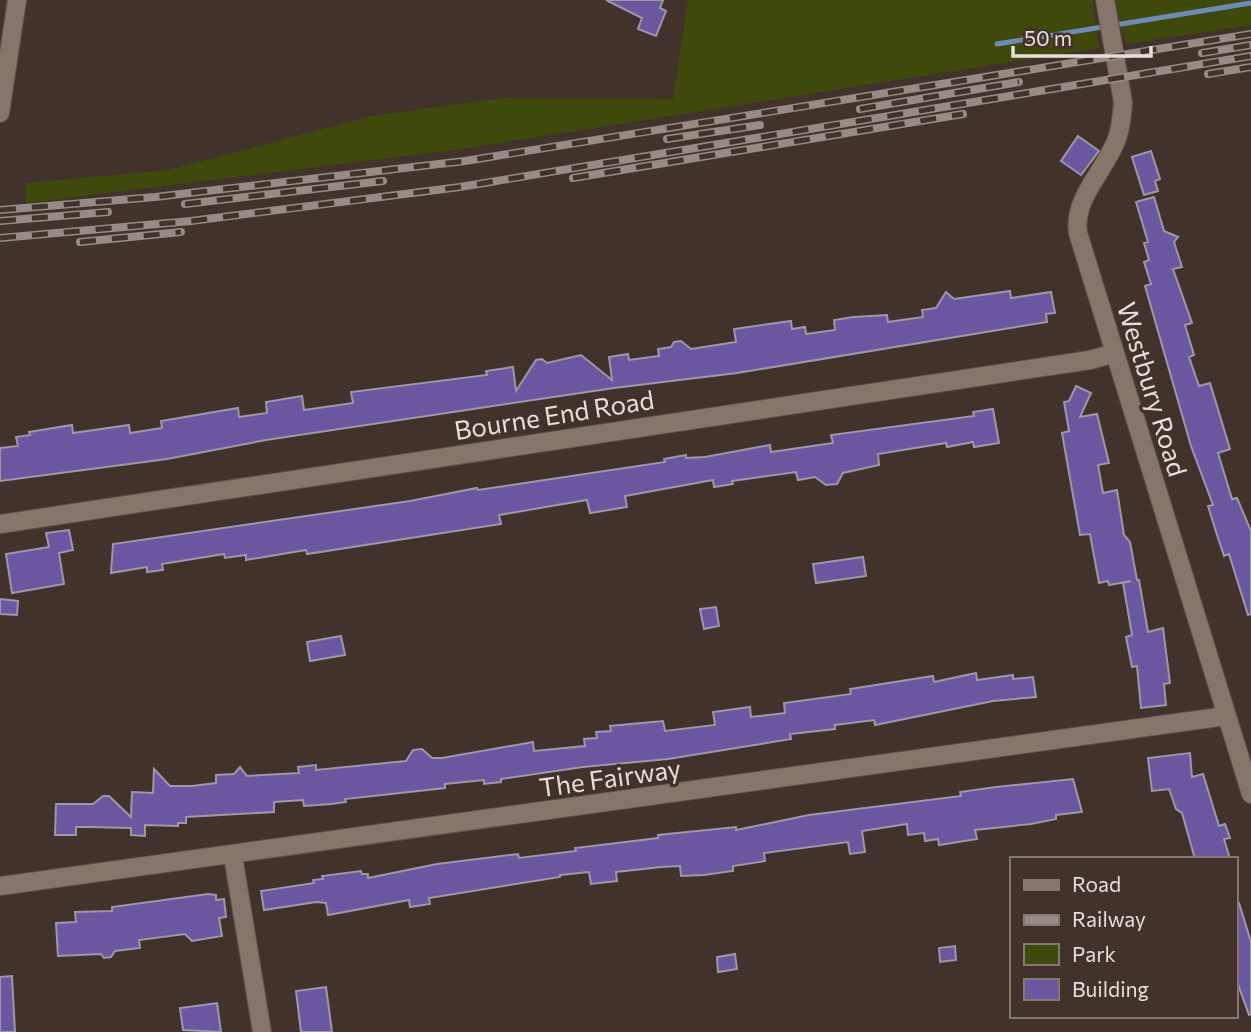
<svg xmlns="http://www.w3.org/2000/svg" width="1251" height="1032" font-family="Commissioner,sans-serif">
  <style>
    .green { fill: #3f490b }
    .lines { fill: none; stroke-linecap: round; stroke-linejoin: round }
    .stream { stroke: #6e8bb6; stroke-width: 5 }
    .building { fill: #6a579f; stroke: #9c98aa; stroke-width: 2 }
    .street-casing { stroke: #5e524b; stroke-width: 20 }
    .secondary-casing { stroke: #5e524b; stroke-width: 20 }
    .street { stroke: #85756b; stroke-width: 18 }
    .secondary { stroke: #85756b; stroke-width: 18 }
    .rail-casing { stroke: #968b85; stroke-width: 8 }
    .rail { stroke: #41332b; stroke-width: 5; stroke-dasharray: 16; stroke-linecap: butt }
    .labels { text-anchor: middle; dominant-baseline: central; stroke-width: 7; stroke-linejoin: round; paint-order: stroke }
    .street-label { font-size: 26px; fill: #e8dfda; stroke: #41332b }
  </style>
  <rect width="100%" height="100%" fill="#41332b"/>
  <path class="green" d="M688 0H1092L1099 48 462 149 26 203V183L168 170 372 116 502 98 673 99Z
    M1114 0H1251V25L1126 44Z"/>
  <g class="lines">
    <path class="stream" d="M997 44 1251 3"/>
  </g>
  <path class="building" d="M606 0H663L660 8 666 11 656 36 638 29 642 18Z
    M1078 136 1099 151 1081 175 1061 161Z
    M1151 151 1160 179 1155 181 1158 191 1144 195 1132 157Z
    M1154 197 1164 231 1178 237 1174 242 1182 267 1173 269 1192 323 1185 325 1194 355 1189 357 1199 386 1210 383 1230 449 1218 453 1232 499 1237 498 1251 531V614L1248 615 1229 554 1224 556 1217 535 1208 506 1213 505 1191 446 1145 286 1151 284 1144 262 1149 260 1144 243 1148 242 1136 202Z
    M1010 291 1011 298 1051 292 1055 313 1046 314 1047 322 737 373 614 388 266 440 167 459 0 481V448L18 446 16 437 30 435 29 432 72 425 73 433 129 425 130 433 162 428 161 421 238 408 239 417 267 413 266 402 302 396 304 410 353 403 351 392 487 375 486 371 513 367 516 391 536 360 542 359 547 363 581 355 612 380 609 357 628 354 629 360 659 356 658 349 671 347 674 342 681 341 691 349 736 342 734 329 791 321 792 329 805 327 806 334 835 330 834 320 853 317 887 315 888 322 923 317 922 310 936 308 946 292 954 299Z
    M1076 386 1091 393 1080 417 1097 414 1109 463 1098 465 1103 493 1117 490 1124 535 1130 542 1137 580H1139L1148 632 1163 628 1170 683 1164 684 1166 705 1141 708 1137 666 1132 667 1126 637 1132 635 1123 583 1131 581 1109 585 1108 581 1099 583 1090 534 1080 535 1062 433 1069 431 1064 402 1069 401Z
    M993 409 999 443 974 447 973 442 947 447 946 443 878 454 879 465 843 473 837 484 826 485 815 477 798 480 796 472 732 481 733 484 714 487 713 480 625 496 627 507 590 513 587 500 499 515 501 524 307 554 306 550 246 560V555L225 558 224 554 162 564 163 570 147 572V567L111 573 113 544 410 501 477 488 478 490 665 462 664 459 686 455V458L705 457 770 445 771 452 833 443 831 435 974 416 973 412Z
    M69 530 73 550 59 553 64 584 12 593 6 554 49 547 46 533Z
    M863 557 866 576 816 583 813 564Z
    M0 599 18 601 17 615 0 614Z
    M716 607 719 626 704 629 700 609Z
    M341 636 345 655 310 661 307 642Z
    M976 673 977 680 1013 675V679L1033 677 1036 697 993 701 875 725 874 720 835 725V729L790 734 791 739 668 759 583 767 501 779V782L484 784V780L445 784V788L345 799 346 802 331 804 304 806 303 800 274 802V812L186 817V823H178V826L145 825V836L131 835V828L90 827H76V835H55L56 804H93L103 796H109L131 817 132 792 153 793 154 769 170 786H192L216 783V775L234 774 240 767 247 776 299 773 298 767 316 765V770L406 761 413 750 422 749 432 758H442L533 742 534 751 585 746 584 739 597 738 596 732 611 731 610 726 663 721 665 731 715 725 713 712 750 707 751 717 785 713 784 703 851 694 850 689 933 676 934 682Z
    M1190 753 1192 777 1203 774 1219 826 1225 824 1230 838 1224 839 1230 859H1195L1182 813 1176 809 1169 789 1152 791 1148 758Z
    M1073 779 1082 812 1056 815V819L1031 824 975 830 977 839 939 845 938 839 925 841 924 833 908 835 907 824 862 831 865 852 850 854 848 842 764 853 765 861 733 866V871L704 875 681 876 680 866 661 867 616 872 617 881 591 884 589 872 560 875V877L429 898 430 904 410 907 409 900 328 915 326 903 316 902 264 910 261 891 314 883 313 880 323 879 322 876 361 871 362 874H368V878L437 864 518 854 519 858 576 851 575 848 658 838V835L736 827V830L809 815 961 796 960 792 996 787Z
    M208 894 216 895V900L224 899 226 917 219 918 222 936 192 941 185 934 139 940 140 948 115 951 111 957 104 958 101 954 58 956 56 923 76 922 75 912 112 911V907Z
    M1235 903H1239L1251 942V1014L1249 1015 1235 976Z
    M955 946 956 960 940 962 939 948Z
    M735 954 737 969 718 972 717 957Z
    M12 976 15 1032H0V977Z
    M326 987 332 1032H301L296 991Z
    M217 1003 221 1032 183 1030 180 1008Z"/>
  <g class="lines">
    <g class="street-casing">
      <path id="street" d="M1105 0 1123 102C1122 115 1121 129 1116 141 1104 172 1073 198 1078 233L1251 794
        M0 524 1090 360 1115 353
        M233 856 262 1032
        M0 886 1226 716"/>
    </g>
    <g class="secondary-casing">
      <path id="secondary" d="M0 113 17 0"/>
    </g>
    <use href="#street" class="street"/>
    <use href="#secondary" class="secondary"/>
    <g class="rail-casing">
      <path id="rail" d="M1202 53 1251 45
        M1208 74 1251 67
        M860 109 1019 82
        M667 139 760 125
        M573 178 963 114
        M185 204 383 181
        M0 210 155 197 465 161 1251 34
        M0 221 108 212
        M0 238 191 221 460 187 1251 56
        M80 242 181 232"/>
    </g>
    <use href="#rail" class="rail"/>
  </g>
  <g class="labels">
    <g class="street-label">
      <text transform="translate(1153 389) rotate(73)">Westbury Road</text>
      <text transform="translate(554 414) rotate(-9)">Bourne End Road</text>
      <text transform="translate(610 777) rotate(-8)">The Fairway</text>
    </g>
  </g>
  <rect x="1010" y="857" width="228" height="161" fill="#41332b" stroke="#847871" stroke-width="2"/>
  <rect x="1024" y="880" width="35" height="10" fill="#85756b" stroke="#847871" stroke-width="2"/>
  <text x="1072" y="892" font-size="21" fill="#e8dfda">Road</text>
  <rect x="1024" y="915" width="35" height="10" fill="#968b85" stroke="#847871" stroke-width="2"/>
  <text x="1072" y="927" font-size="21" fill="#e8dfda">Railway</text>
  <rect x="1024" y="944" width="35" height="21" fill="#3f490b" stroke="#847871" stroke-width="2"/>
  <text x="1072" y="962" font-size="21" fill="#e8dfda">Park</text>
  <rect x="1024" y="979" width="35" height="21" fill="#6a579f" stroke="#847871" stroke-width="2"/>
  <text x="1072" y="997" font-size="21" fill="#e8dfda">Building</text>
  <path d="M1013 46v10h138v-10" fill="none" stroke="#e8dfda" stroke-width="3.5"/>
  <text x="1024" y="46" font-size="21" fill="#e8dfda" stroke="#41332b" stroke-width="5" paint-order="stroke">50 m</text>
</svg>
